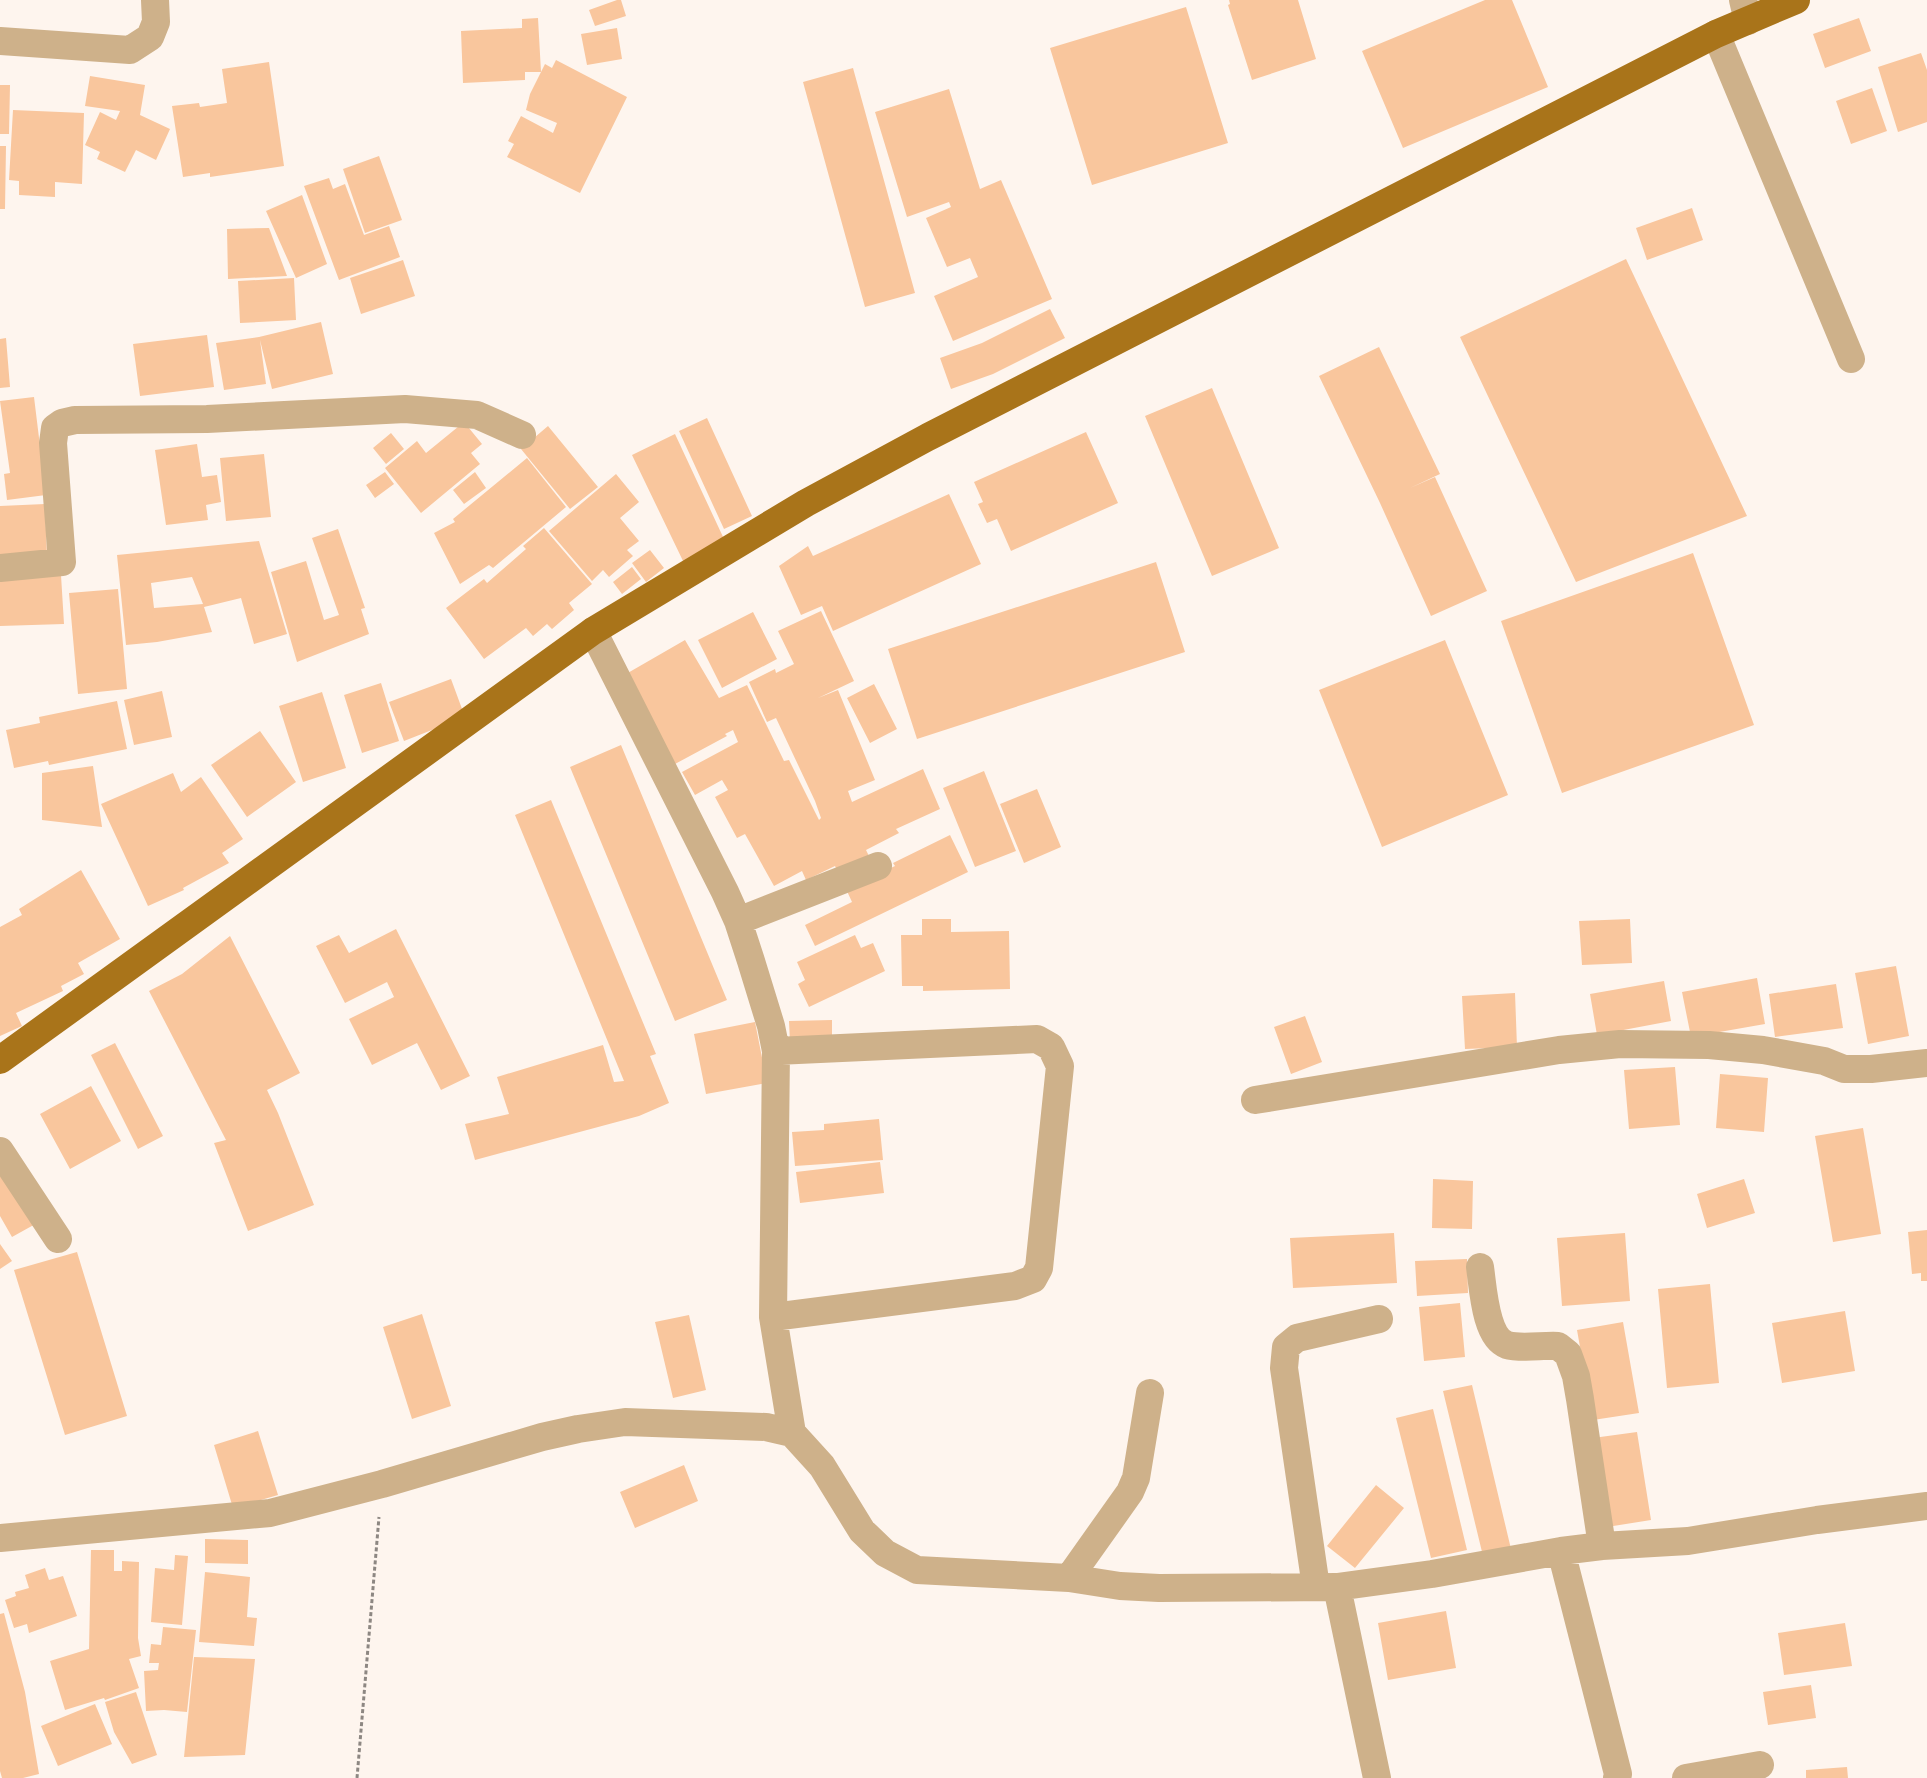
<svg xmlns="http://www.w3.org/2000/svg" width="1927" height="1778" font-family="'Roboto Condensed',sans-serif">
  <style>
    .building { fill: #f9c69d; fill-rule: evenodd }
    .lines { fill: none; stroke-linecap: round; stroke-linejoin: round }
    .path { stroke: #8d8782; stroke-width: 3; stroke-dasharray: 4 2.5; stroke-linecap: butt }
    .minor { stroke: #ceb18a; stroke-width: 28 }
    .major { stroke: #a9741a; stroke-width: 28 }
  </style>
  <rect width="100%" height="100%" fill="#fef5ee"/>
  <path class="building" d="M617 0H621L626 16 595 26 589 10Z
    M1229 0H1298L1316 59 1252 80 1228 5 1230 4Z
    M1485 0H1512L1548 87 1403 148 1362 51Z
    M1186 7 1228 143 1092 185 1050 48Z
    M538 18 541 72 545 64 552 68 556 60 627 97 580 193 507 157 514 144 508 141 521 116 553 133 557 123 526 110 530 94 541 72H525V80L463 83 461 31 522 28V19Z
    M1859 18 1871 51 1825 68 1813 34Z
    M617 28 622 59 587 65 581 34Z
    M1921 53 1927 70V122L1898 132 1878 67Z
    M269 62 284 166 210 177V173L183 177 172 106 199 103 200 107 227 103 222 69Z
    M853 68 915 293 865 307 803 82Z
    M90 76 145 85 140 115 170 129 156 160 136 150 125 172 97 159 100 152 85 145 100 112 116 120 120 111 85 106Z
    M0 85H10L9 134H0Z
    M1872 88 1887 131 1851 144 1836 101Z
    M949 89 980 189 1001 180 1052 299 953 341 934 296 978 277 970 258 947 267 926 218 951 207 949 202 907 217 875 112Z
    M13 110 84 113 82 184 55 182V197L19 195V181L9 180Z
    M0 146H6L5 209H0Z
    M379 156 402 220 365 233 343 169Z
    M329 178 333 189 345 184 364 235 389 226 400 257 339 280 304 186Z
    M302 195 327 264 296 278 266 211Z
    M1692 208 1703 240 1647 260 1636 228Z
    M269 228 287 276 228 279 227 229Z
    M1626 259 1747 516 1576 582 1460 337Z
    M403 260 415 296 361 314 350 278Z
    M294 278 296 320 240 323 238 281Z
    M1050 309 1065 338 993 374 951 389 940 358 982 343Z
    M321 322 333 374 272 389 260 340 266 384 224 390 216 343 259 337Z
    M207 335 214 387 140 396 133 344Z
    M6 338 10 387 0 388V339Z
    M1379 347 1440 474 1410 488 1435 477 1487 591 1431 616 1380 503 1319 376Z
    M1212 388 1279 548 1212 576 1145 416Z
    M34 397 46 495 7 500 4 474 10 473 0 401Z
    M707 418 752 516 724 529 679 431Z
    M464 422 482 444 471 453 480 464 421 513 385 468 417 441 426 453Z
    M548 426 598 487 570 509 521 449Z
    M1086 432 1118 503 1011 551 997 519 987 523 978 504 983 502 974 482Z
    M391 433 404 449 386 464 373 448Z
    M675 434 724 539 684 563 632 455Z
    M197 444 202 477 217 475 221 502 206 505 208 520 166 525 155 450Z
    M264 454 271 517 226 521 220 458Z
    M527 458 566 507 493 568 489 565 460 584 434 533 455 522 453 519Z
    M385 472 394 484 375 498 366 485Z
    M475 472 486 488 464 504 453 490Z
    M616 474 639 502 620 518 639 541 627 550 633 556 609 577 603 570 592 581 549 531Z
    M949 494 981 564 833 631 822 606 801 615 779 566 808 546 813 556Z
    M45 504 47 556 0 558V506Z
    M544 528 592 584 569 603 574 610 552 629 547 624 533 636 526 628 484 659 446 608 484 579 487 583 526 549 523 546Z
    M338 529 365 608 361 609 369 634 297 662 271 572 306 561 324 620 339 615 312 538Z
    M259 541 287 634 254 644 241 598 204 607 212 632 157 642 126 645 117 555ZM192 577 203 604 154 608 151 583Z
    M650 550 664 568 646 582 632 563Z
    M1693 553 1754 725 1562 793 1501 621Z
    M1156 562 1185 652 917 739 888 649Z
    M632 567 641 579 622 594 613 582Z
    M61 575 64 624 0 626V578Z
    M118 589 127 689 78 694 69 593Z
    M821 611 854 681 818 698 838 690 875 780 848 791 852 802 923 769 940 809 896 829 899 833 866 850 871 860 840 876 835 866 806 880 802 871 774 886 745 834 737 838 715 797 728 790 722 780 695 795 682 772 738 742 733 730 725 734 727 736 675 764 626 674 685 640 719 698 747 685 784 761 789 760 819 820 821 818 815 801 776 718 767 722 749 682 775 669 776 673 794 664 778 631Z
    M753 612 777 659 722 688 698 640Z
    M1445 640 1508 795 1382 847 1319 690Z
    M451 679 465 717 404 741 389 702Z
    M381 683 399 741 362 753 344 695Z
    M874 684 897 729 870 743 847 698Z
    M162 691 172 737 134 745 124 700Z
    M322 692 346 768 303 782 279 706Z
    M117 701 127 749 49 765 48 761 14 768 6 730 40 723 39 717Z
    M260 731 296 782 247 817 211 765Z
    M621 745 727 1000 675 1021 570 767Z
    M93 766 102 827 42 820V773Z
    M984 771 1016 851 975 867 943 788Z
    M173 773 181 792 201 777 243 839 222 853 229 863 183 888 184 890 148 906 101 804Z
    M1037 789 1061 847 1024 863 1000 804Z
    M551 800 656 1054 650 1056 669 1103 639 1116 475 1160 465 1124 509 1114 497 1077 603 1045 614 1082 624 1081 515 815Z
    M950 835 968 872 815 946 805 925 852 902 846 889 895 866 893 863Z
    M81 870 120 939 78 963 84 974 61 986 63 991 16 1013 22 1026 0 1036V927L22 915 19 909Z
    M922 919H951V932L1009 931 1010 989 923 991V986H902L901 935H922Z
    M1630 919 1632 963 1582 965 1579 921Z
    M396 929 470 1076 441 1090 417 1043 372 1065 349 1019 394 997 387 982 345 1003 316 946 339 935 349 953Z
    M855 935 861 948 873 943 885 971 809 1007 798 984 805 980 797 962Z
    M230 936 300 1073 267 1090 278 1113 314 1205 248 1231 214 1143 226 1140 149 991 182 974Z
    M1896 966 1909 1036 1868 1044 1855 973Z
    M1757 978 1765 1024 1691 1037 1682 992Z
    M1664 981 1671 1021 1597 1035 1590 994Z
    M1836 984 1843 1028 1775 1037 1769 994Z
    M1515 993 1517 1047 1465 1049 1462 996Z
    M1305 1016 1322 1062 1291 1074 1274 1027Z
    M832 1020V1042L790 1043 789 1021Z
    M755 1022 767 1083 706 1094 694 1034Z
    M115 1043 163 1136 138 1149 91 1055Z
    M1675 1067 1680 1125 1629 1129 1624 1070Z
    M1720 1074 1768 1078 1764 1132 1716 1128Z
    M91 1086 121 1141 70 1169 40 1114Z
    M879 1119 883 1160 795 1166 792 1132 824 1130V1124Z
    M1863 1128 1881 1234 1833 1242 1815 1136Z
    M0 1161 39 1222 12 1237 0 1216Z
    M880 1162 884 1193 800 1203 796 1172Z
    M1433 1179 1473 1181 1472 1229 1432 1228Z
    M1744 1179 1755 1213 1707 1228 1697 1194Z
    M1927 1230V1281H1921V1273L1912 1274 1908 1232Z
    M1394 1233 1397 1283 1293 1288 1290 1238Z
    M1625 1233 1630 1301 1562 1306 1557 1238Z
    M0 1244 12 1261 0 1269Z
    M77 1252 127 1416 65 1435 14 1270Z
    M1467 1259 1468 1293 1417 1296 1415 1261Z
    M1710 1284 1719 1383 1667 1388 1658 1289Z
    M1460 1303 1465 1357 1424 1361 1419 1307Z
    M1845 1311 1855 1371 1782 1383 1772 1323Z
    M422 1314 451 1406 412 1419 383 1327Z
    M689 1315 706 1390 673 1398 655 1322Z
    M1623 1322 1639 1413 1593 1420 1577 1330Z
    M1472 1385 1511 1549 1483 1556 1443 1391Z
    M1433 1409 1467 1550 1431 1558 1396 1418Z
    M258 1431 278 1495 233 1508 214 1445Z
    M1637 1432 1651 1520 1607 1527 1593 1438Z
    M684 1465 698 1501 635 1528 620 1492Z
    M1376 1485 1404 1508 1355 1568 1327 1546Z
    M205 1539 248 1540V1564L205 1563Z
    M91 1550H114V1571H122V1561L139 1562 138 1638 141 1656 129 1659 139 1688 105 1700 104 1698 65 1710 50 1661 89 1649Z
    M175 1555 188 1556 182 1625 151 1622 155 1568 174 1570Z
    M45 1568 49 1580 63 1576 77 1616 29 1633 27 1624 14 1628 5 1600 16 1596 15 1592 29 1588 25 1575Z
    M205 1572 250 1577 247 1617 257 1618 254 1646 199 1642Z
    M1446 1611 1456 1668 1388 1680 1378 1623Z
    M4 1613 25 1692 39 1774 23 1778H2L0 1771V1614Z
    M1845 1623 1852 1666 1784 1675 1778 1633Z
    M163 1627 196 1630 187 1712 164 1710 146 1711 144 1671 158 1670 159 1663H149L151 1644 161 1645Z
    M194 1657 255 1659 245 1755 184 1757Z
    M1811 1685 1816 1718 1768 1725 1763 1692Z
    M136 1692 157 1755 132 1764 114 1732 105 1702Z
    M95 1704 112 1744 58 1766 41 1726Z
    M1847 1767 1848 1778H1806V1770Z"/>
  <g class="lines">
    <path class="path" d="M357 1778 379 1517"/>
    <path class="minor" d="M1743 0 1748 21
      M1716 34 1851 359
      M0 41 130 50 150 37 156 22 155 0
      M0 568 62 562 53 443 55 428 62 423 75 420 207 419 405 409 477 415 522 435
      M593 631 725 892 738 921 751 961 771 1026 776 1051 773 1317 792 1433
      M738 921 878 866
      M1255 1100 1559 1050 1620 1044 1709 1045 1763 1050 1824 1061 1844 1069H1871L1927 1063
      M0 1151 58 1239
      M1480 1267C1483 1287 1485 1337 1507 1345 1520 1349 1544 1345 1558 1346L1568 1354 1576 1376 1580 1399 1602 1546
      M773 1317 1015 1286 1033 1279 1039 1268 1060 1066 1051 1047 1037 1039 776 1051
      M0 1538 270 1513 382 1484 542 1437 578 1429 625 1422 766 1427 792 1433 822 1466 862 1531 885 1553 917 1570 1069 1578 1120 1586 1159 1588 1337 1587 1432 1574 1561 1551 1602 1546 1688 1541 1817 1520 1927 1506
      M1561 1551 1618 1774 1617 1778
      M1069 1578 1130 1492 1136 1478 1150 1393
      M1316 1587 1284 1368 1286 1347 1297 1338 1379 1319
      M1337 1587 1377 1778
      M1686 1778 1760 1765"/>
    <path class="major" d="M0 1060 593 631 806 503 928 437 1716 34 1796 0"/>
  </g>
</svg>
